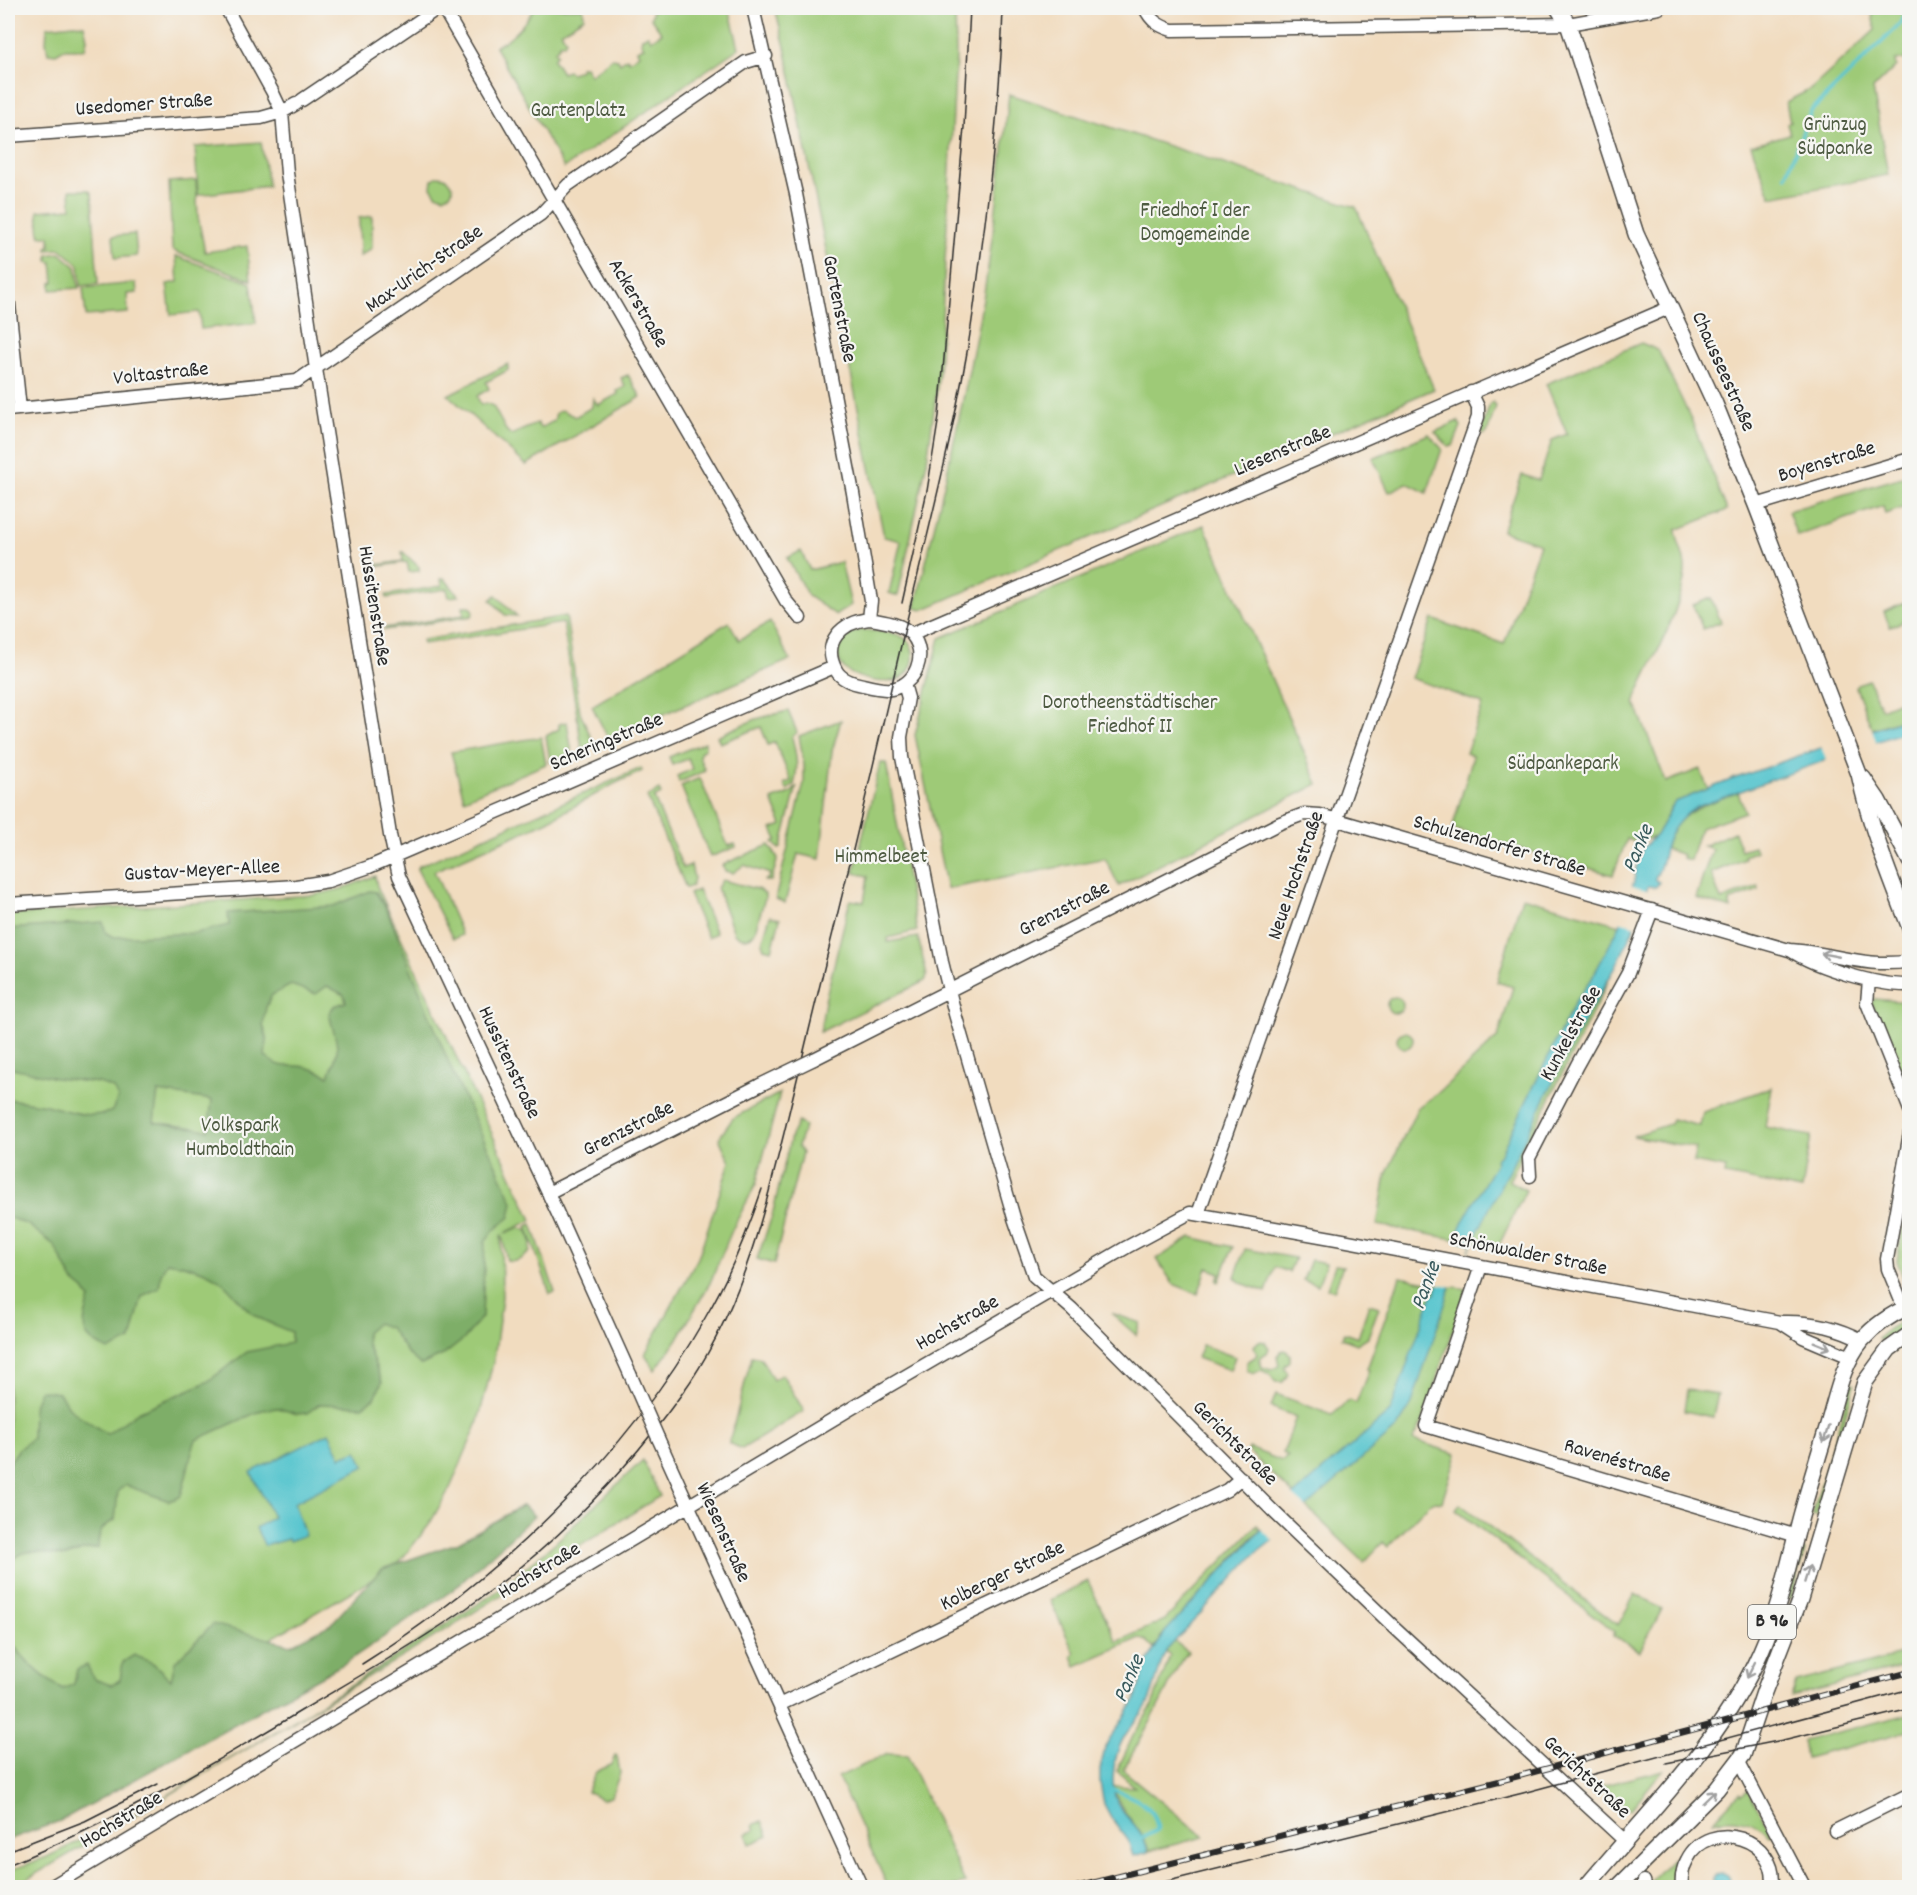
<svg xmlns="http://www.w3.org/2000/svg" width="1917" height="1895" font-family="Dekko,sans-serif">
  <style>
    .green { fill: #9eca77; stroke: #647a51; stroke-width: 1.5 }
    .forest { fill: #7eae68; stroke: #546c4a; stroke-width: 1.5; fill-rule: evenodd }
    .water { fill: #57c5ce; stroke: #41787c; stroke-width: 1.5 }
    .pier { fill: #f1dcbf }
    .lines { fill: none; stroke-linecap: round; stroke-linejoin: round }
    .stream { stroke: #57c5ce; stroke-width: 4 }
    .minor-casing { stroke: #494641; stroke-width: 15 }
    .major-casing { stroke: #494641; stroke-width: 18 }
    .minor { stroke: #fff; stroke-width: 12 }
    .major { stroke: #fff; stroke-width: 15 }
    .tram { stroke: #2b2b2b; stroke-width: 1.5 }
    .rail-casing { stroke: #2b2b2b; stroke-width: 6 }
    .rail { stroke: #f6f6f2; stroke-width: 4; stroke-dasharray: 11; stroke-linecap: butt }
    .minor-bridge-casing { stroke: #494641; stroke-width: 15; stroke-linecap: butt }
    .minor-bridge { stroke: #fff; stroke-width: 12 }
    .oneway { stroke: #a0a0a0 }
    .labels { text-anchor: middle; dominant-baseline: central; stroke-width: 4.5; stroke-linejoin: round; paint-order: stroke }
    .shield { fill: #f6f6f2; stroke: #686867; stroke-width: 1.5 }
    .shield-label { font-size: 20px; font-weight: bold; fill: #2b2b2b }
    .street-label { font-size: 21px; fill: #2b2b2b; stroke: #f6f6f2 }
    .park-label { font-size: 21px; fill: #4e5b42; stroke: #f6f6f2 }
    .water-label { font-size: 22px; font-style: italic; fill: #38595c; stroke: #f6f6f2 }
  </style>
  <rect width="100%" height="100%" fill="#f6f6f2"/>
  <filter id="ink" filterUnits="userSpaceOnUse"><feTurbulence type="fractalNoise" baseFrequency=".0167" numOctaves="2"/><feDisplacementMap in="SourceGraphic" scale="12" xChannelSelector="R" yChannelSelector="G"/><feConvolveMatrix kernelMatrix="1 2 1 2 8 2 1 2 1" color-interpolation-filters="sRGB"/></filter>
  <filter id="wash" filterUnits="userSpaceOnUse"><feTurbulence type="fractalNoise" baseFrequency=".008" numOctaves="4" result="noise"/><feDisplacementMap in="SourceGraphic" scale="24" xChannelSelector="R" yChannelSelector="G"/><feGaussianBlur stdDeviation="1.35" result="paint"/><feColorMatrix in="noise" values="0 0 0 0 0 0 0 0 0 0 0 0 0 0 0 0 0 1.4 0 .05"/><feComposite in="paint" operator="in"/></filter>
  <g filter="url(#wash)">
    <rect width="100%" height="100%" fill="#f1dcbf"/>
    <path class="green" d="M534 8H583L584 17 561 32 566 40 564 44 561 43 555 51 557 54 553 59 562 73 568 71 571 73 581 70 580 67H585L590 75 612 58 618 59 620 63 627 58 629 61 639 54 637 50 644 47 641 43 642 37 648 35 651 40 662 33 651 18 653 8H729L739 48 564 168 495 47C512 38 525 24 534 8Z
      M775 8H955L956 56 939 373 927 461 898 596 889 593 901 541 884 537 785 47Z
      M1871 8H1909V53L1906 59 1895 61 1896 66 1873 89 1888 175 1771 197 1751 145 1790 134 1787 124 1790 122 1786 102 1811 89 1875 30Z
      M74 24 84 25 87 39 85 49H64L56 54 48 53 46 42 47 27Z
      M1009 94 1356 207 1434 389 922 610 915 608C940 503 965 399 984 293 995 227 1002 161 1009 94Z
      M261 142 268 186 198 195 195 147Z
      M438 176 445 177 453 187 451 193 444 197 436 194 431 187 432 180Z
      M196 180 198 217 205 252 247 246 251 280 176 252 172 249 169 182Z
      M70 190H89L92 194 98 284 81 286 79 265 61 249 47 250V247L50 246V236H40L38 211 71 208Z
      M372 216V248L360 256 359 218Z
      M135 234 137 256 115 258 113 236Z
      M60 253 76 267 79 288 51 290V283L54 282 52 262 48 261V255Z
      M176 256 251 283 256 323 201 329 199 312 171 315 167 284 178 282Z
      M136 283 137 293 127 294 128 313 86 316 83 288Z
      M1641 343 1658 350 1691 419 1727 510 1676 530C1677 543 1684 553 1685 566 1687 598 1650 666 1636 697L1635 703 1666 782 1700 769 1708 789 1675 802 1655 837 1635 842 1627 839 1613 875 1452 829 1473 756 1466 753 1483 704 1411 678 1432 619 1504 644 1540 544 1502 531 1522 475 1539 480 1552 440 1567 434 1546 384Z
      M508 364V370L486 382 489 389 477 396 481 405 486 403 493 406 506 430 511 435 538 423 539 427 541 428 554 421 556 413 562 410 575 417 592 407 593 398 598 405 618 394 617 391 625 387 621 378 628 375 641 397 526 465 448 395Z
      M1493 402 1496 406 1487 433 1483 435 1481 431 1490 404Z
      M1458 421 1461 426 1453 446H1448L1435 432Z
      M1429 434 1442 449 1427 493 1407 483 1389 492 1373 458Z
      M1909 475V506L1885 514 1883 506 1797 536 1788 511Z
      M1204 525 1318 784 1119 886 1105 858 947 889 915 735 940 638Z
      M373 548 377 565 403 561 402 552H403L419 567V571L409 572 407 562 375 567 371 549Z
      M801 551 810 570 841 562 851 605 836 615 808 596 787 558Z
      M444 578 459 596 449 597 447 589 387 598 386 595 442 586 441 579Z
      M496 595 517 616 505 615 491 600Z
      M1711 598 1721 622 1703 629 1693 605Z
      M1909 601V619L1890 627 1884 612Z
      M463 606H470L474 611 472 616 384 630V628L464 615Z
      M566 616 580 712 594 744 582 749 563 623 423 644 422 640Z
      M729 622 739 640 770 622 790 660 608 738 592 706Z
      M863 630C881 632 911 630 913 653 914 659 912 666 909 671 897 689 858 681 845 669 829 653 843 631 863 630Z
      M1869 680 1881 709 1909 697V717L1872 729 1856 687 1857 684Z
      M788 711 797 732 792 737C796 753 799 769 794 785L787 790 784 784 791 781 775 742 768 745 761 727 720 743 717 736 756 719Z
      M841 720 832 751 820 859 798 854 785 903 776 899V895L804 783V765L799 736Z
      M567 722 572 753 550 762 546 736 559 729V724Z
      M541 737 546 764 464 799 451 752Z
      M705 742V749L701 751 699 756 705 771 679 782 677 776 692 769 688 759 672 765 669 757Z
      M880 763H886L917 931 888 938V942L918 937 927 976 925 981 820 1032 825 1001 850 900 864 902 868 876 854 873Z
      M641 768 642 771 614 784 546 822 434 871 462 935 453 939 417 869 419 866Z
      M700 778 728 846 735 844 736 847 710 857 681 786Z
      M797 786 781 848 779 849 773 842 777 840 772 829 782 825 772 800 792 792Z
      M659 790 661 794 654 798 683 868 691 865 694 878 692 886 686 888 647 797Z
      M1738 792 1745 812 1700 828 1690 860 1682 858 1683 855 1666 849C1670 813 1709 803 1738 792Z
      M1734 832 1741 850 1754 846 1756 851 1744 856 1745 859 1711 873 1721 900 1758 886 1759 890 1729 901 1731 909 1696 898 1712 849 1703 846Z
      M769 845 778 858 771 881H764L768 879 770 874 744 865 733 873 725 871 722 865Z
      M375 876 377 886 532 1220 505 1233 521 1228 528 1231 531 1242 530 1252C523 1258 517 1263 507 1261L502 1235 501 1236 502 1297 494 1359 477 1425 451 1486 429 1525 397 1565 199 1681 8 1764V915L314 895 341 889Z
      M722 880 760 890 765 894V898L755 931C751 940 741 940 734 933L717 888Z
      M698 890 716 933 708 938 689 894Z
      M1522 897 1634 929 1509 1181 1526 1190 1498 1247 1377 1225 1386 1175 1418 1107 1437 1094 1498 1037 1513 987 1497 982Z
      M770 916 780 919 772 950 764 948 762 943Z
      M1387 1005a8 8 0 1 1 16 0a8 8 0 1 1-16 0Z
      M1874 999 1909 1002V1096L1871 1003Z
      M1397 1040a8 8 0 1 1 16 0a8 8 0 1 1-16 0Z
      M1772 1087 1765 1127 1811 1136 1802 1190 1725 1175 1726 1168 1693 1162 1696 1148 1633 1136 1670 1124 1672 1119 1700 1126 1703 1112Z
      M780 1093 756 1184 733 1228 710 1283 677 1340 655 1370 645 1354 698 1258 730 1162 719 1138 733 1118Z
      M798 1122 805 1126 798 1146 802 1153 774 1264 757 1259 772 1216 791 1136Z
      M1909 1194 1910 1284H1909L1905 1282 1897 1261Z
      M532 1224 555 1292 550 1294 527 1226Z
      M1191 1237 1233 1247 1219 1282 1217 1281 1220 1273 1207 1268 1198 1294 1173 1284 1157 1259Z
      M1245 1249 1295 1258 1289 1272 1275 1267 1266 1292 1241 1283 1235 1277Z
      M1311 1260 1326 1263 1318 1285 1303 1280Z
      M1335 1265 1343 1266 1334 1291 1327 1288Z
      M1400 1277 1467 1289 1421 1425 1413 1440 1457 1454 1442 1502 1435 1501 1429 1504 1388 1547 1383 1542 1364 1562 1248 1451 1249 1448 1282 1461 1288 1456 1283 1453 1296 1417 1271 1407 1276 1394 1332 1415 1349 1400 1356 1403 1369 1370 1367 1369Z
      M1369 1304 1379 1307 1368 1337 1357 1344 1342 1338 1344 1333 1358 1338Z
      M1111 1313 1140 1323 1136 1335Z
      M1909 1317V1325L1882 1341 1878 1339 1888 1329Z
      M1259 1341 1265 1342 1269 1348 1267 1353 1261 1356 1259 1359 1262 1367 1271 1370 1279 1366 1277 1357 1281 1351 1285 1350 1290 1354V1361L1284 1367 1288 1374 1283 1382H1275L1270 1374 1261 1370 1253 1374 1247 1370V1362L1255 1357 1257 1354 1254 1346Z
      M1202 1345 1235 1357 1230 1370 1197 1358Z
      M752 1356 761 1358 773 1380 782 1374 804 1411 742 1449 729 1443Z
      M1851 1383 1855 1384 1816 1516 1812 1515Z
      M1687 1390 1718 1394 1713 1417 1684 1411Z
      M643 1460 660 1496 410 1652 14 1887H8V1871L47 1857 146 1808 294 1721 478 1604 498 1591 557 1541Z
      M1460 1504 1618 1625 1635 1594 1662 1609 1640 1651 1613 1636 1615 1632 1456 1510Z
      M1257 1525 1260 1529 1160 1638 1165 1643 1169 1637 1188 1652 1181 1661 1151 1721 1123 1770 1204 1837 1149 1851C1143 1828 1118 1813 1114 1786L1135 1787 1117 1771 1133 1736 1151 1708 1170 1656 1157 1644 1154 1649 1146 1641 1139 1638 1076 1666 1072 1656 1075 1654 1050 1600 1088 1581 1117 1642 1165 1620Z
      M1802 1550 1805 1551 1791 1598 1787 1597Z
      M1909 1653V1665L1791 1697 1796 1682Z
      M1909 1714V1731L1806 1758 1803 1741Z
      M887 1754 907 1755 965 1883 949 1887H888L838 1777Z
      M615 1755 617 1756 620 1773 611 1797 602 1800 587 1792 596 1772 612 1764Z
      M1663 1770 1630 1810 1624 1808 1601 1786Z
      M1748 1790 1772 1835 1770 1836C1755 1821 1734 1815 1713 1821L1740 1793 1742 1795Z
      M762 1821 768 1836 750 1844 746 1834 755 1830 753 1825Z
      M1673 1858 1672 1887H1654L1646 1885Z"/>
    <path class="forest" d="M370 891 376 892 387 910 453 1073 513 1202 510 1217 493 1231 485 1241 482 1317 464 1339 445 1354 421 1365 408 1354 390 1328 377 1323 366 1333 367 1344 382 1382 375 1398 362 1406 320 1404 307 1413 297 1414 278 1408 262 1410 196 1440C188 1458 188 1478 180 1497L169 1501 125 1485 118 1491 115 1520C101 1527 98 1533 98 1548 93 1549 88 1549 83 1550 77 1551 71 1556 65 1556 42 1554 24 1543 8 1566V1465L18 1450 32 1438 33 1408 40 1390 59 1393 71 1410 107 1434 138 1412 207 1382 247 1352 291 1343V1332C280 1327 267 1323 256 1316 243 1308 235 1293 223 1283 209 1271 185 1264 167 1262L161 1274 159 1288 142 1296 131 1340 110 1350C79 1339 81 1328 90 1299L84 1290 73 1281 54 1245 28 1225 8 1217V1099C20 1101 33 1103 46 1105 68 1111 91 1120 112 1111L118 1098 113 1088 99 1083 56 1078 8 1067V929L103 922 106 933 114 937 196 933 229 925 228 913 333 906ZM291 985 316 994 327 986 344 995 346 1002 334 1006 329 1013C336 1046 343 1042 329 1076 322 1073 314 1069 306 1067 286 1063 285 1072 265 1056L267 1038 263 1025 266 1007 272 995ZM158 1092 212 1100 208 1130 154 1122Z
      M523 1505 534 1516 453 1590 345 1663 60 1821 8 1840V1638C23 1658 40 1677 63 1689L74 1684 77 1669 87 1665 94 1679 111 1685 120 1680 123 1662 134 1655 153 1663 171 1680 175 1662 213 1624 291 1645 331 1624 382 1569 457 1543Z"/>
    <path class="water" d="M1909 717V730L1697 807C1685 814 1673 827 1668 840 1663 853 1663 866 1655 878V880L1659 882 1656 887 1648 886 1635 925 1616 967 1585 1018 1506 1177H1505L1451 1286 1411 1406 1397 1428 1306 1507 1273 1540 1254 1555 1166 1651C1158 1668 1156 1687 1148 1703 1143 1714 1133 1723 1126 1734 1115 1751 1110 1777 1115 1796 1121 1819 1143 1824 1148 1852L1133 1856 1128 1840 1112 1819 1104 1804 1100 1783V1770L1105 1747 1135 1700 1147 1662 1165 1632 1293 1496 1390 1412 1432 1295 1435 1294 1461 1225 1497 1161 1495 1160 1500 1155 1576 1000 1591 980 1620 925 1634 881 1637 863 1643 848 1656 835 1675 802 1733 779Z
      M329 1433 341 1457 357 1451 365 1466 294 1503 305 1535 289 1541 288 1539 265 1546 256 1528 273 1517 251 1472Z
      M1713 1881a8 8 0 1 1 16 0a8 8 0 1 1-16 0Z"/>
    <path class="pier" d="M1871 726 1877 744 1827 763 1821 746Z
      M1629 885 1649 891 1638 926 1618 921Z
      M1452 1240 1471 1244 1454 1287 1435 1283Z
      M1291 1494 1307 1508 1275 1542 1259 1527Z"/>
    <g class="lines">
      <path class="stream" d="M1786 176 1811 111 1900 24 1909 8
        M1112 1789C1131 1796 1159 1806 1157 1830L1141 1839"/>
    </g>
  </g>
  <g filter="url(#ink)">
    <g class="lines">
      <g class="minor-casing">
        <path id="minor" d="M226 8 272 91 282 112 287 173 316 369 390 835 399 876 557 1212 630 1374
          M443 8 786 601 800 618
          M753 8 796 194 853 493 871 601 869 619
          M1145 8C1151 21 1159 26 1172 30L1568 24 1659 8
          M302 100 438 8
          M8 136 261 118 282 112 296 104
          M8 295 20 409
          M8 410 297 381 541 214 568 185 746 62 766 56
          M1756 505 1910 459
          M869 619C882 621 903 624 912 635 928 655 916 685 891 689 883 690 871 687 863 685 853 683 841 680 836 670 821 642 842 622 869 619Z
          M911 634 1671 307
          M904 684 908 698 901 737 902 757 942 962 955 1014 1014 1218 1034 1276 1072 1309 1273 1511 1393 1626 1625 1841
          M8 904 296 886 328 881 369 867 834 667
          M1790 950C1817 968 1878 986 1910 985
          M1869 980 1867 1003 1910 1110
          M814 1059 1280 823 1304 814 1320 815 1789 950C1831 952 1867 969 1910 961
          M1530 1176 1529 1158 1577 1065 1628 973 1652 910
          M548 1193 760 1085
          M1198 1214 1478 417V407L1471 392
          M1481 1266 1426 1426 1797 1536
          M1904 1308 1888 1269 1887 1259 1910 1133
          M1780 1322 1803 1337 1850 1357
          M658 1438 862 1888
          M779 1705 1227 1490 1241 1478
          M1739 1762 1805 1888
          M1835 1831 1910 1794
          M1644 1881 1646 1888
          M49 1888 887 1387 1127 1247 1190 1213 1337 1239 1780 1322C1809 1321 1836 1326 1862 1340
          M1682 1888C1681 1878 1682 1869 1687 1860 1709 1816 1781 1838 1772 1888"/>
      </g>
      <g class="major-casing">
        <path id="major" d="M1558 8 1568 24 1636 234 1715 404 1756 505 1859 774C1870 827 1890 877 1910 928
          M1863 778 1878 800 1910 861
          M1585 1888C1649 1811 1720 1744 1761 1651 1780 1608 1789 1561 1801 1516 1809 1487 1818 1457 1827 1428 1836 1399 1842 1364 1862 1340 1875 1325 1892 1314 1910 1306
          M1617 1888 1717 1789 1743 1755 1764 1692 1800 1599 1865 1382 1889 1349 1910 1334"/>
      </g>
      <use href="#minor" class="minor"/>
      <use href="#major" class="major"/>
      <path class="tram" d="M902 603 927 491 939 416 964 127 970 8
        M362 1664C496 1580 627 1456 705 1318 729 1277 747 1234 762 1189
        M1666 1763 1783 1740 1910 1709
        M8 1851 85 1821 158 1784
        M8 1865C114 1822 211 1765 309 1706 361 1675 414 1645 464 1610 548 1552 621 1478 681 1395 738 1317 761 1225 784 1133 798 1074 813 1015 827 956 855 846 880 735 906 624 927 536 950 447 966 358 974 313 979 268 985 223 994 151 1001 80 1003 8
        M1140 1888 1523 1793 1910 1689"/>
      <g class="rail-casing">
        <path id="rail" d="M1072 1888 1519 1776 1910 1672"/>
      </g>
      <use href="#rail" class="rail"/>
      <g class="minor-bridge-casing">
        <path id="minor-bridge" d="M760 1085 814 1059
          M630 1374 658 1438"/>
      </g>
      <use href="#minor-bridge" class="minor-bridge"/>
    </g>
    <defs><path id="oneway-shaft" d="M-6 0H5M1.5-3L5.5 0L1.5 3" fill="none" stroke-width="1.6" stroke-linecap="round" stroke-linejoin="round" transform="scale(1.5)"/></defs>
    <g class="oneway">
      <use href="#oneway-shaft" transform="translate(1830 955) rotate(-169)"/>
      <use href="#oneway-shaft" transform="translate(1822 1345) rotate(22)"/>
      <use href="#oneway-shaft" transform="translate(1826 1434) rotate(107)"/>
      <use href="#oneway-shaft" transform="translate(1807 1574) rotate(-73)"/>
      <use href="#oneway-shaft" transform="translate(1751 1670) rotate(116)"/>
      <use href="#oneway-shaft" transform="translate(1709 1797) rotate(-44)"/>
    </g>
  </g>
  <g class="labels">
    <rect class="shield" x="1748" y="1605" width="48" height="34" rx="4.5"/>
    <g class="shield-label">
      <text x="1772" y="1622">B 96</text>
    </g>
    <g class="street-label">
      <text transform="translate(144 106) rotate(-4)">Usedomer Straße</text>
      <text transform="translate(425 270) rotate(-35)">Max-Urich-Straße</text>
      <text transform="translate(637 304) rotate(60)">Ackerstraße</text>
      <text transform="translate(838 309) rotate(79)">Gartenstraße</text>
      <text transform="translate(1722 372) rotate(66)">Chausseestraße</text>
      <text transform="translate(161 375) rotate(-6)">Voltastraße</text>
      <text transform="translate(1283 452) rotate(-23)">Liesenstraße</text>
      <text transform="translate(1827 463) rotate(-17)">Boyenstraße</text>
      <text transform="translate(373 606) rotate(81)">Hussitenstraße</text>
      <text transform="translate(607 743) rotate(-23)">Scheringstraße</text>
      <text transform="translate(1499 847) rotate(16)">Schulzendorfer Straße</text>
      <text transform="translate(202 872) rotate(-3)">Gustav-Meyer-Allee</text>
      <text transform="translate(1297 876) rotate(-71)">Neue Hochstraße</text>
      <text transform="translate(1065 910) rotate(-27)">Grenzstraße</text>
      <text transform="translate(1572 1034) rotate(-61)">Kunkelstraße</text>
      <text transform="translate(508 1063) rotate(65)">Hussitenstraße</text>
      <text transform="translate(629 1130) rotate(-27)">Grenzstraße</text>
      <text transform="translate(1528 1255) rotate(11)">Schönwalder Straße</text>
      <text transform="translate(958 1324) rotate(-30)">Hochstraße</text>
      <text transform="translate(1234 1444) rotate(45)">Gerichtstraße</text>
      <text transform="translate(1617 1462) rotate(17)">Ravenéstraße</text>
      <text transform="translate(722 1533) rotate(66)">Wiesenstraße</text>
      <text transform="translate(540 1572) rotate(-31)">Hochstraße</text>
      <text transform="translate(1003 1577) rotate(-26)">Kolberger Straße</text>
      <text transform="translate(1586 1778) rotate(43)">Gerichtstraße</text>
      <text transform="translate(122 1821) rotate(-31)">Hochstraße</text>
    </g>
    <g class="park-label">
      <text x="578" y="112">Gartenplatz</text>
      <text x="1835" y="126">Grünzug<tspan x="1835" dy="24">Südpanke</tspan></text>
      <text x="1195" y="212">Friedhof I der<tspan x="1195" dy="24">Domgemeinde</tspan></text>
      <text x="1130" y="704">Dorotheenstädtischer<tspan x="1130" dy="24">Friedhof II</tspan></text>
      <text x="1563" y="765">Südpankepark</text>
      <text x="881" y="858">Himmelbeet</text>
      <text x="240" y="1127">Volkspark<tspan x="240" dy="24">Humboldthain</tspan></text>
    </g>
    <g class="water-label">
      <text transform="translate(1639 849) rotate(-67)">Panke</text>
      <text transform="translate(1427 1286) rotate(-69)">Panke</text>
      <text transform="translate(1130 1679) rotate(-67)">Panke</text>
    </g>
  </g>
  <rect width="1917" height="1895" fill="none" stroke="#f6f6f2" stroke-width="30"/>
</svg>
